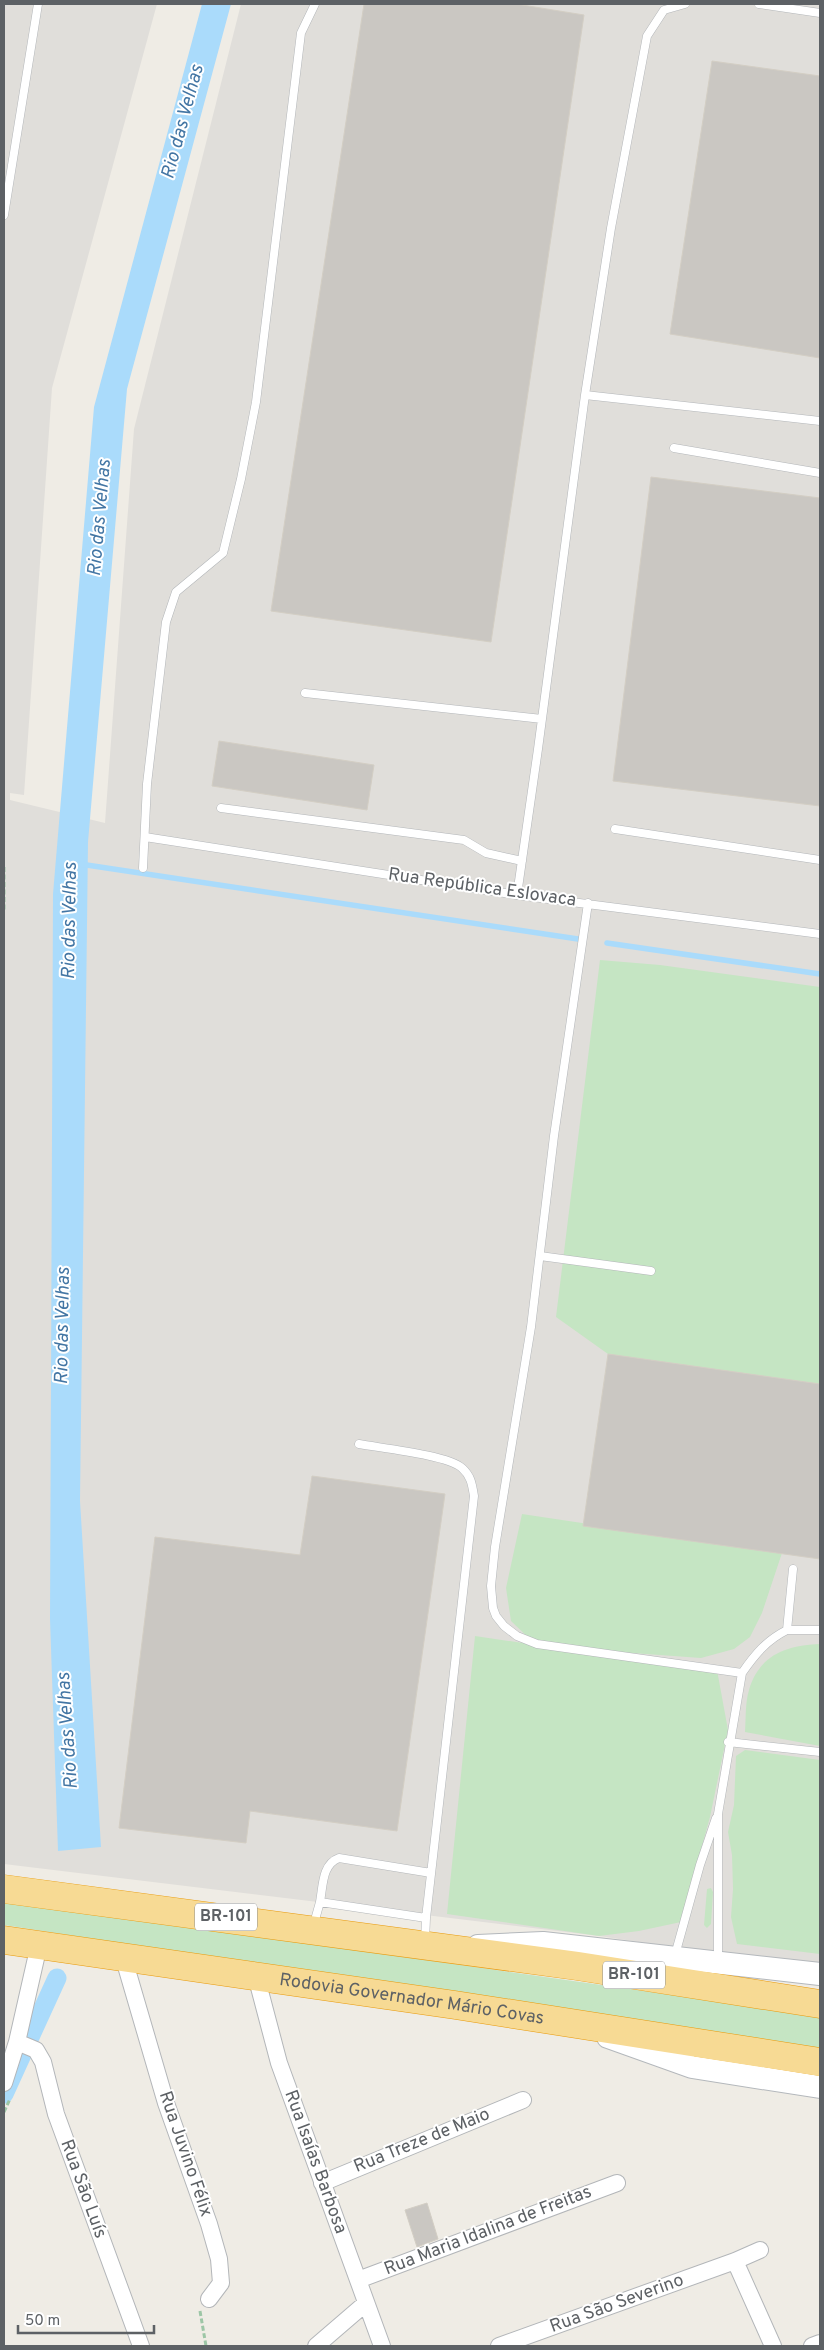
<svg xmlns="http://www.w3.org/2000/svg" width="824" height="2350" font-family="Overpass,sans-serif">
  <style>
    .industrial { fill: #e0deda }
    .green { fill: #c5e5c3 }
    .water { fill: #aadbfb }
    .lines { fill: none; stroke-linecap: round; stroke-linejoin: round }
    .stream { stroke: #aadbfb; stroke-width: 5.5 }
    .canal { stroke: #aadbfb; stroke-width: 19 }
    .building { fill: #cac7c2; stroke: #d3cec4 }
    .lane-casing { stroke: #b3b6b9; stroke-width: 9 }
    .street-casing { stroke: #b3b6b9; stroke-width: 18 }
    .secondary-casing { stroke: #b4b8bc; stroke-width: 24 }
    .highway-casing { stroke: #e89a0c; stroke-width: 29 }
    .path { stroke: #9dc6a6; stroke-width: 3; stroke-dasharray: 5 2.5; stroke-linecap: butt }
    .lane { stroke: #fff; stroke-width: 8 }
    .street { stroke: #fff; stroke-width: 16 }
    .secondary { stroke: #fff; stroke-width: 22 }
    .highway { stroke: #f7da94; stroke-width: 28 }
    .labels { text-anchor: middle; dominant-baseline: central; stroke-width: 4; stroke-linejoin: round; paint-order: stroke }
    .shield { fill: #fff; stroke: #8e9093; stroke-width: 1 }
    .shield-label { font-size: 16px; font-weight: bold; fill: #5d6165 }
    .street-label { font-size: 18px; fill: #5d6165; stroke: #fff }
    .water-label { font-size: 19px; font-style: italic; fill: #4376a4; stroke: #fff }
  </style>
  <rect width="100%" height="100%" fill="#efece5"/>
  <path class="industrial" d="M4 4H157L52 388 24 795 10 793V800L105 823 134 429 241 4H820V1969L599 1936 4 1864Z"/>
  <path class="green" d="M600 960 660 965 820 987V1384L608 1354 556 1317Z
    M522 1514 782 1553 762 1613 750 1637 734 1649 701 1658 550 1647 717 1670 728 1730 710 1817 681 1922 639 1931 599 1936 447 1914 475 1636 536 1645 511 1621 506 1588Z
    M820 1644V1746L745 1732C746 1719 745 1703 749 1690 759 1655 787 1645 820 1644Z
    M745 1750 820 1760V1954L737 1944 731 1917 733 1889 732 1855 728 1832 734 1805 736 1756Z
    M711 1888 713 1892 711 1924 707 1928 704 1925 707 1889Z
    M4 1900 820 2016V2052L4 1925Z"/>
  <path class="water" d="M202 4H231L127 389 88 842 80 1501 101 1847 58 1851 50 1619 53 894 94 407Z"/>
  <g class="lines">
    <path class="stream" d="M80 864 578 939
      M607 943 820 974"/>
    <path class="canal" d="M4 2094 57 1978"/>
  </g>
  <path class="building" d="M364 4H516L584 15 491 642 271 611Z
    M712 61 820 76V358L670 334Z
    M651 477 820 498V806L613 781Z
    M219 741 374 765 367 810 212 786Z
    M608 1354 820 1384V1559L583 1526Z
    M312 1476 445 1494 397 1831 250 1811 246 1843 119 1828 155 1537 300 1555Z
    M427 2203 438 2239 417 2247 405 2210Z"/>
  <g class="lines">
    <g class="lane-casing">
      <path id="lane" d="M759 4 820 13
        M4 215 38 4
        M585 395 611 228 647 36 664 10 685 4
        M674 448 820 473
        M305 693 542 719
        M221 808 464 840 486 853 522 861
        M615 829 820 860
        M145 837 517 895 820 934
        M143 868 147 784 166 622 176 592 223 553 241 479 256 402 301 33 315 4
        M517 895 538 749 585 395 820 421
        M588 903 554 1136 531 1327 495 1547 491 1586 493 1608 496 1616 504 1626 517 1636 537 1644 742 1673 718 1814V1960
        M540 1256 651 1271
        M359 1444C380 1448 448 1455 462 1468 471 1476 472 1484 474 1496L426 1918
        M787 1630H820
        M742 1673C755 1654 767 1640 787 1630L793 1569
        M728 1742 820 1752
        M320 1902C323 1886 322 1864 339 1858L431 1873
        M313 1927 320 1902 426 1918 425 1942
        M675 1955 700 1865 716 1818"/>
    </g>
    <g class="street-casing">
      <path id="street" d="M123 1956 166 2103 209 2224 219 2259 221 2283 209 2299
        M256 1976 279 2063 382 2346
        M17 2042 36 2050 43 2062 56 2114 141 2346
        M4 2083 17 2042 39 1945
        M322 2183 523 2100
        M735 2261 773 2346
        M358 2280 617 2183
        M316 2346 366 2303
        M499 2346 735 2261 760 2250
        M812 2346 820 2343"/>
    </g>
    <g class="secondary-casing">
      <path id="secondary" d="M478 1946 543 1943 820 1974
        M608 2037 692 2067 820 2087"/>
    </g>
    <g class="highway-casing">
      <g id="highway">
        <path d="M4 1889 577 1966 820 2004"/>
        <path id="s1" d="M4 1940 455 2005 820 2062"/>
      </g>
    </g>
    <path class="path" d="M4 867V911
      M4 2112 10 2099
      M200 2311 206 2346"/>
    <use href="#lane" class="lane"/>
    <use href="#street" class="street"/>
    <use href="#secondary" class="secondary"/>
    <use href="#highway" class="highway"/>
  </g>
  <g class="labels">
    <g class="shield">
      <rect x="195" y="1903.5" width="62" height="27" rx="4"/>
      <rect x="603" y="1961.5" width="62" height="27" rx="4"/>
    </g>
    <g class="shield-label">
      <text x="226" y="1917">BR-101</text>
      <text x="634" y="1975">BR-101</text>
    </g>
    <g class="street-label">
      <text transform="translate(482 888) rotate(8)">Rua República Eslovaca</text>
      <text stroke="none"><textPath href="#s1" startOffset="412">Rodovia Governador Mário Covas</textPath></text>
      <text transform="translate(422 2141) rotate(-22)">Rua Treze de Maio</text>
      <text transform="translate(185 2154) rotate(71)">Rua Juvino Félix</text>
      <text transform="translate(315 2162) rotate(70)">Rua Isaías Barbosa</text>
      <text transform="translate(83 2189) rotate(70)">Rua São Luís</text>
      <text transform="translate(488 2231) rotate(-21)">Rua Maria Idalina de Freitas</text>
      <text transform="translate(617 2304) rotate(-20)">Rua São Severino</text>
    </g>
    <g class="water-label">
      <text transform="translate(183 122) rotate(-75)">Rio das Velhas</text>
      <text transform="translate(100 518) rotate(-85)">Rio das Velhas</text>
      <text transform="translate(70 921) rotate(-89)">Rio das Velhas</text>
      <text transform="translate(63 1326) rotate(-89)">Rio das Velhas</text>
      <text transform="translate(68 1731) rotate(-94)">Rio das Velhas</text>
    </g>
  </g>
  <rect width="824" height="2350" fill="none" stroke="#5d6165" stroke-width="10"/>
  <path d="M18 2325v8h136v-8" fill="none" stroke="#5d6165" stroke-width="2.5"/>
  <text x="25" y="2325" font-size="15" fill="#5d6165" stroke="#ffffff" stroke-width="4" paint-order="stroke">50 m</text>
</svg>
